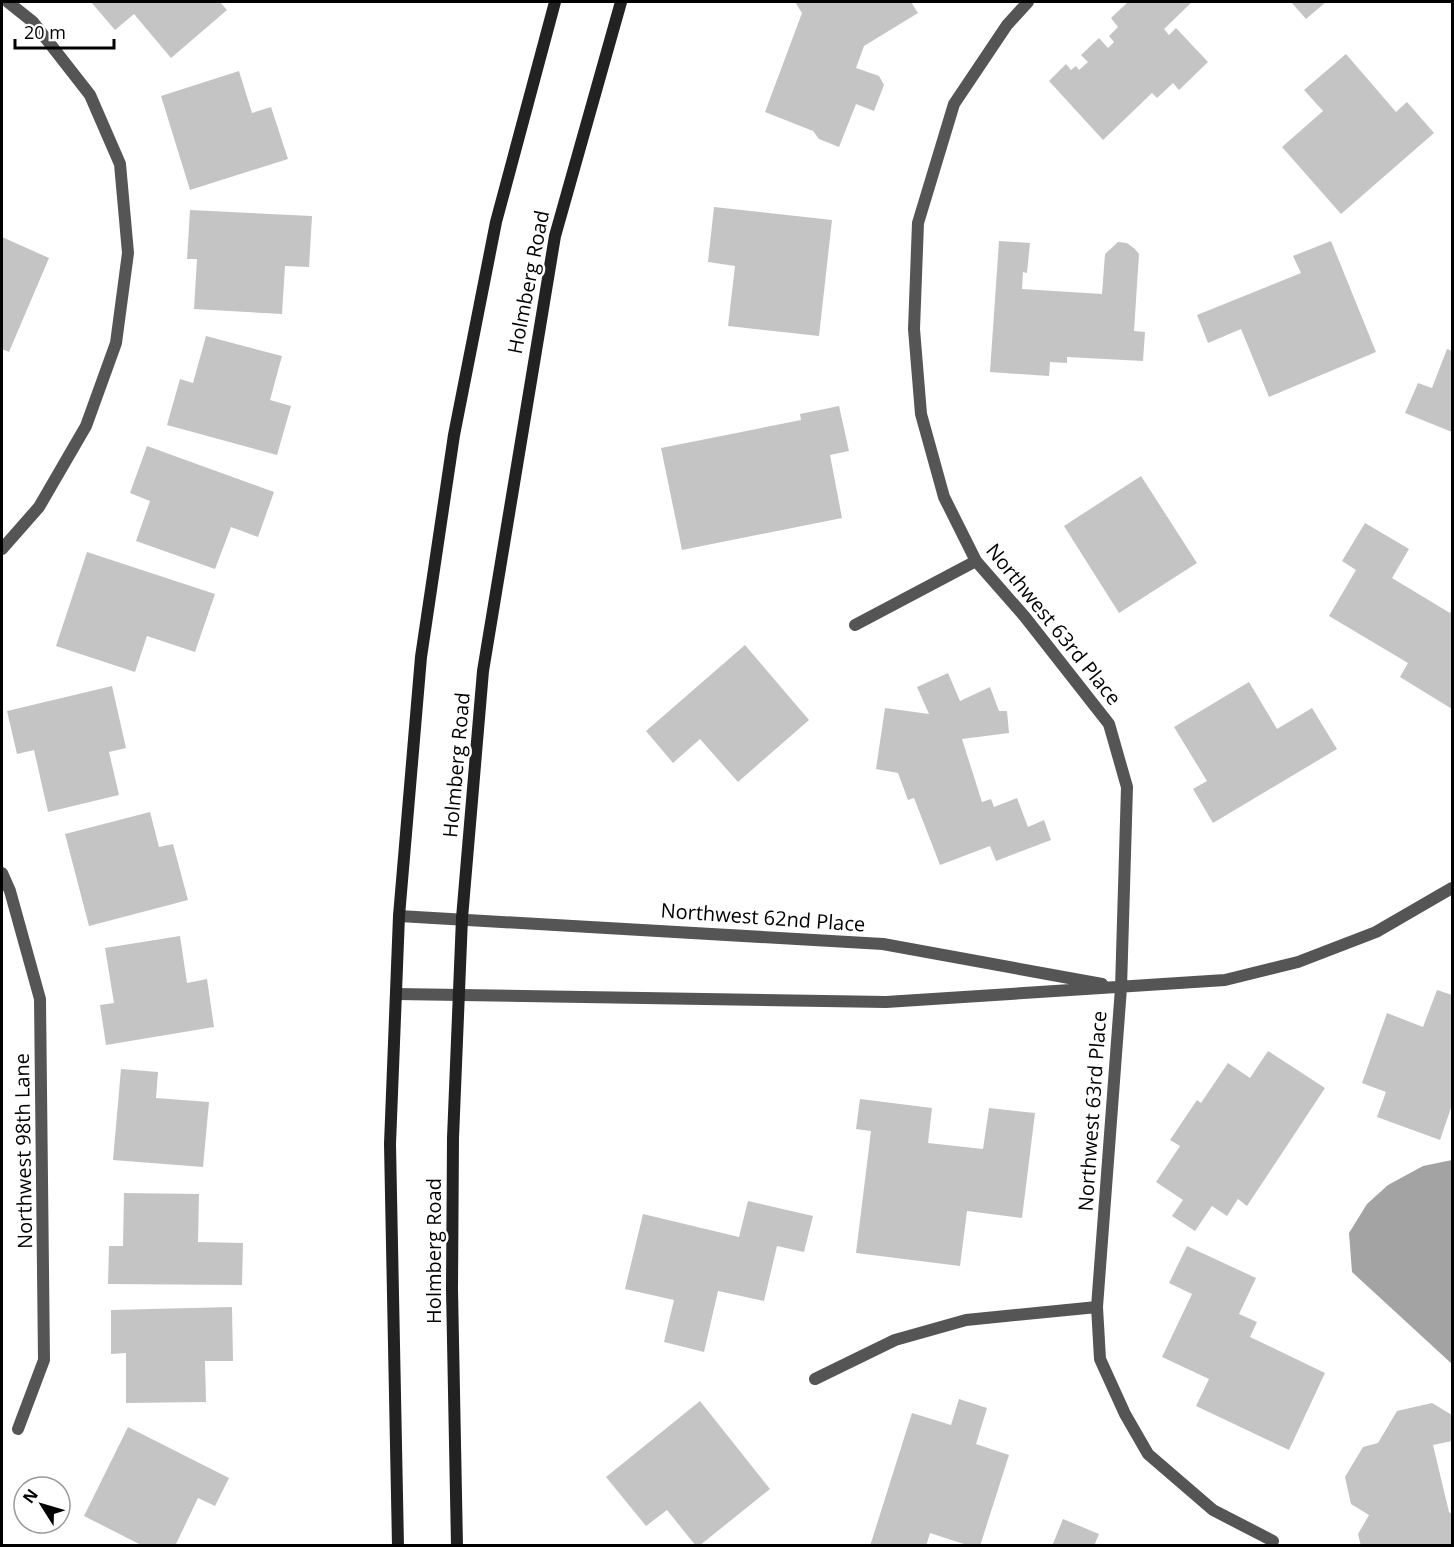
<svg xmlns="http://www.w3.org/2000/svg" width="1454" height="1547" font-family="'Open Sans',sans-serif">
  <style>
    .water { fill: #a3a3a3 }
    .building { fill: #c4c4c4 }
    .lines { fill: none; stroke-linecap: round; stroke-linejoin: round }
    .street { stroke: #555; stroke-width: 12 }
    .secondary { stroke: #222; stroke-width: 12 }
    .labels { text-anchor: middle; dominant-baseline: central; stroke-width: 5; stroke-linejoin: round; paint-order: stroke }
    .street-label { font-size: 20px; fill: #000; stroke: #fff }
  </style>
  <rect width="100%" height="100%" fill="#fff"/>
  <path class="water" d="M1452 1160V1364L1352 1272 1349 1233 1367 1204 1388 1185 1423 1166Z"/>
  <path class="building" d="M91 2H220L227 10 171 58 134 14 115 30Z
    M795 2H911L918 13 864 46 856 68 879 76 884 85 874 111 856 104 839 147 819 139 813 131 765 112 802 13Z
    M1128 2H1192L1164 29 1169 35 1176 28 1208 62 1179 90 1173 83 1157 98 1152 93 1103 140 1049 81 1066 64 1071 70 1076 66 1079 70 1088 62 1081 55 1099 38 1108 48 1114 42 1109 36 1118 27 1111 18Z
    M1291 2H1326L1306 19Z
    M1346 54 1396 112 1407 102 1434 133 1341 214 1282 147 1323 111 1304 90Z
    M239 71 252 113 271 107 288 159 190 190 161 96Z
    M714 207 832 220 819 336 728 326 735 266 708 262Z
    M190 210 312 216 309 267 285 266 282 314 194 309 197 259H187Z
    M2 237 49 258 9 352 2 349Z
    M999 241 1030 243 1027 273 1023 272 1022 289 1102 294 1105 254 1118 242 1127 243 1135 249 1139 254 1134 331 1145 332 1143 361 1067 357V363L1050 362 1049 376 990 372Z
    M1331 241 1376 352 1269 397 1241 329 1208 343 1197 315 1301 273 1293 256Z
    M206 336 282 356 270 400 291 406 277 455 167 425 180 379 193 383Z
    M1447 349 1452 351V432L1405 413 1418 383 1432 388Z
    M839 406 849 451 830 455 842 518 682 550 661 448 801 420 800 414Z
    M147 446 274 492 258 537 231 527 215 569 136 541 150 501 130 493Z
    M1141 476 1197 563 1119 613 1064 526Z
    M1365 523 1409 549 1392 578 1450 613 1452 608V709L1400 677 1408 663 1329 616 1356 570 1342 561Z
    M87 552 215 594 195 652 147 636 135 672 56 646Z
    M745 645 809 720 738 782 700 739 673 763 646 731Z
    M948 673 960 701 990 687 999 711H1007L1009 733 962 739 982 802 991 799 994 807 1017 798 1028 827 1044 820 1051 840 996 861 990 846 940 865 914 798 908 800 898 773 876 769 885 708 929 714 917 687Z
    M1249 682 1277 729 1312 708 1337 749 1213 823 1193 789 1207 781 1174 727Z
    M112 686 126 748 109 752 119 795 48 812 34 750 17 754 7 711Z
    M150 812 159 847 173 844 188 900 89 926 65 834Z
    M180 936 187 983 207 979 214 1027 106 1045 100 1005 114 1003 105 948Z
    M1437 990 1452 995V1105L1440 1140 1377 1117 1386 1092 1362 1083 1387 1013 1423 1027Z
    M1268 1051 1325 1088 1247 1206 1238 1199 1227 1216 1212 1206 1195 1231 1172 1216 1183 1200 1156 1182 1180 1146 1170 1140 1197 1100 1201 1103 1228 1063 1250 1078Z
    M121 1069 158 1072 156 1098 209 1102 203 1167 113 1160Z
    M860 1099 932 1108 928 1143 983 1149 989 1108 1035 1113 1022 1218 967 1211 960 1266 856 1253 871 1131 856 1129Z
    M124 1193 199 1194 198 1242 243 1243 242 1285 108 1284 109 1246H123Z
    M748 1201 813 1216 804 1252 777 1246 764 1301 718 1291 704 1352 664 1342 674 1300 625 1289 643 1214 739 1237Z
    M1187 1246 1256 1278 1239 1314 1257 1322 1250 1337 1325 1373 1289 1450 1196 1406 1209 1379 1162 1357 1192 1294 1169 1283Z
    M232 1307 233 1361H205L206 1402 126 1403V1353L111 1354V1310Z
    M959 1399 987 1408 976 1444 1009 1455 980 1546H970L930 1533 926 1546H870L912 1413 951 1425Z
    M700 1401 770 1489 699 1546H696L667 1510 646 1526 606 1477Z
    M1432 1403 1452 1415V1441L1433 1445 1449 1512 1452 1514V1546H1361L1358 1534 1369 1515 1351 1504 1345 1477 1363 1447 1378 1443 1397 1411Z
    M128 1427 229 1478 215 1506 198 1498 175 1546H143L84 1516Z
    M1063 1519 1099 1534 1094 1546H1052Z"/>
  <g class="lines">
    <path class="street" d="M1028 2 1007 25 954 104 918 223 914 329 921 414 944 497 976 561 1025 617 1109 724 1127 787 1121 988 1097 1307 1100 1359 1125 1414 1148 1454 1213 1510 1273 1541
      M2 549 39 507 86 426 116 343 128 253 120 164 90 95 33 22 8 2
      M855 625 976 561
      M2 873 10 891 40 999 44 1360 18 1429
      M399 916 883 944 1102 984
      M396 994 886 1002 1225 980 1298 962 1376 932 1452 888
      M815 1379 895 1340 966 1320 1097 1307"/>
    <path class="secondary" d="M398 1546 390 1144 399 916 421 657 454 435 496 222 555 2
      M457 1546 452 1289 453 1138 462 918 483 671 555 236 621 2"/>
  </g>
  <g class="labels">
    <g class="street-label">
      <text transform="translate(528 282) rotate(-79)">Holmberg Road</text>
      <text transform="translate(1054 624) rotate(51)">Northwest 63rd Place</text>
      <text transform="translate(456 765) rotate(-85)">Holmberg Road</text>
      <text transform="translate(763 917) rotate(4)">Northwest 62nd Place</text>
      <text transform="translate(1092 1111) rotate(-86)">Northwest 63rd Place</text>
      <text transform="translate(23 1151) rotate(-91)">Northwest 98th Lane</text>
      <text transform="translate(433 1251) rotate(-90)">Holmberg Road</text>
    </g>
  </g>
  <rect width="1454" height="1547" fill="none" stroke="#000000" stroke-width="6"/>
  <g transform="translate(42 1505) rotate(307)"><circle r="28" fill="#ffffff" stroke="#999999" stroke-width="1.5"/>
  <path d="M0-4.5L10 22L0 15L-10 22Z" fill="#000000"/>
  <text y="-9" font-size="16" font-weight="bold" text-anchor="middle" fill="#000000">N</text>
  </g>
  <path d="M15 39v9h99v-9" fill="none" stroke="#000000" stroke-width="3"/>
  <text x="24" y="39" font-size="18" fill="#000000" stroke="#ffffff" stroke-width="4.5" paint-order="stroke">20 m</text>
</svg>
